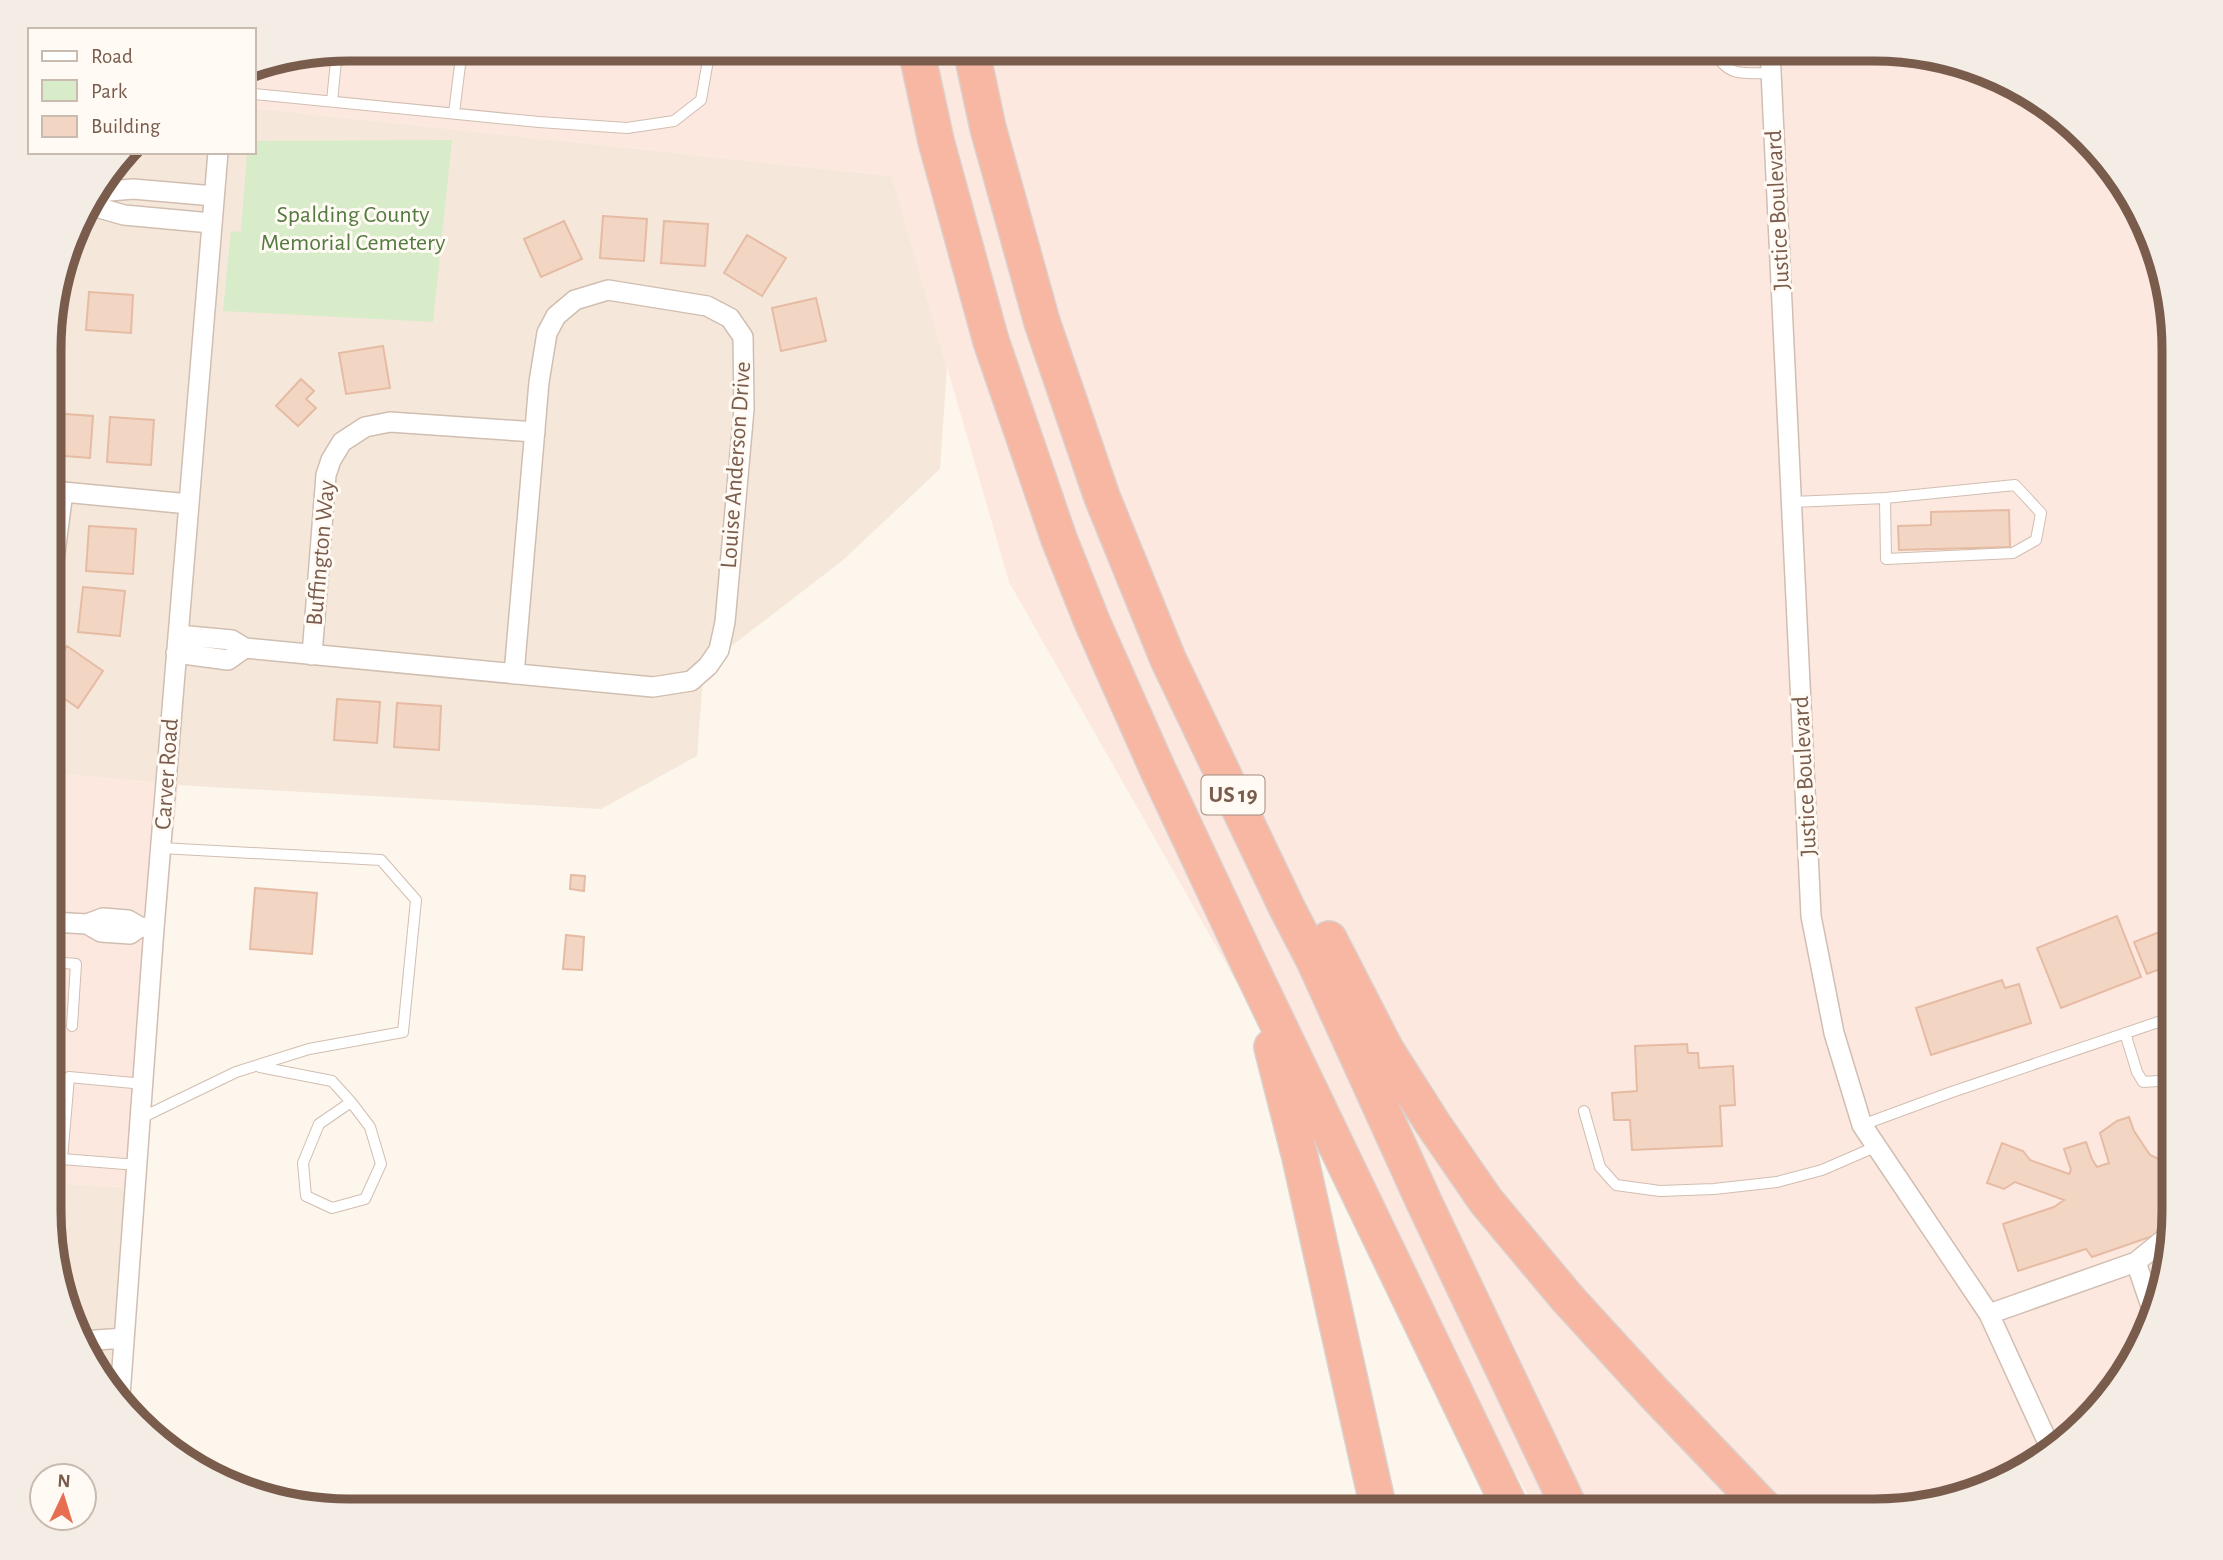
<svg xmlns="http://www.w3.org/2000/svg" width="2223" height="1560" font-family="'Alegreya Sans',sans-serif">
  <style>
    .residential { fill: #f5e8da }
    .commercial { fill: #fde8e0 }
    .green { fill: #d8ecc9 }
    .building { fill: #f3d5c3; stroke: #e6bba3; stroke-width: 2 }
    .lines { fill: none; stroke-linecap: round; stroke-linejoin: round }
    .service-casing { stroke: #d1beb0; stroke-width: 12 }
    .minor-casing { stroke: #d1beb0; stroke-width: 22 }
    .motorway-casing { stroke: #dad1cd; stroke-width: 38 }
    .service { stroke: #fff; stroke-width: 10 }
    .minor { stroke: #fff; stroke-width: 19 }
    .motorway { stroke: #f7b7a3; stroke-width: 35 }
    .labels { text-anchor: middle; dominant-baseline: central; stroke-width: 6; stroke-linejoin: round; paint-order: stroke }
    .shield { fill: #fffaf3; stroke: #a28b7f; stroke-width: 2 }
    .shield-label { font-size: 23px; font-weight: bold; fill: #7a5c4d }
    .street-label { font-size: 24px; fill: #7a5c4d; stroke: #fffaf3 }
    .park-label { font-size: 24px; fill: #537a41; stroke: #fffaf3 }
    .rim { fill: none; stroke: #7a5c4d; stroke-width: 9 }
  </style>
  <rect width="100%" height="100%" fill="#fdf6ec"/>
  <path class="residential" d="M254 108 892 176 947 367 940 469 842 561 704 667 697 756 601 809 178 785 52 773V310L80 216 129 152H254Z
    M52 1183 142 1188 123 1400 89 1361 52 1250Z"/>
  <path class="commercial" d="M349 49 1893 50 1971 65 2056 111 2143 216 2173 330V1230L2158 1308 2112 1393 2007 1480 1875 1511H1537L1009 582 892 176 254 108V68Z
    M52 773 178 785 142 1188 52 1183Z"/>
  <path class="green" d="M452 140 433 322 223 311 231 231 241 232 247 152H254V141Z"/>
  <path class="building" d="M603 216 647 219 644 261 600 258Z
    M564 221 582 259 541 277 524 239Z
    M664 221 708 224 705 266 661 263Z
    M747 235 786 258 762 296 724 273Z
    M57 292 55 320H52V310Z
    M89 292 133 295 131 333 86 330Z
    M816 298 826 341 781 351 772 308Z
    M383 346 390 388 346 394 339 353Z
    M301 379 314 391 306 399 316 408 298 426 276 406Z
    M52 413 93 416 90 458 52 455Z
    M110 417 154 420 151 465 107 462Z
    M2009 510 2010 547 1899 550 1898 526 1931 525V512Z
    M89 526 136 529 133 574 86 571Z
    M83 587 125 591 120 636 78 632Z
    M67 646 103 671 78 708 52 690V668Z
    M337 699 380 702 377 743 334 740Z
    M397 703 441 706 439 750 394 747Z
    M571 875 585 876 584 891 570 889Z
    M255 888 317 893 312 954 250 949Z
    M2117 916 2141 977 2061 1008 2037 948Z
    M2167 929 2173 944V964L2147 974 2134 942Z
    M566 935 584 937 582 970 563 969Z
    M2002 980 2005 988 2019 984 2031 1023 1931 1055 1916 1008Z
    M1687 1044 1688 1053H1698L1699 1068 1733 1066 1735 1105 1720 1106 1722 1146 1632 1150 1630 1120H1614L1612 1093 1637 1091 1635 1046Z
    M2129 1117 2134 1131 2150 1155 2159 1159 2173 1199V1229L2092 1257 2086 1249 2018 1271 2003 1224 2054 1207 2064 1200 2015 1182 2004 1189 1987 1183 2002 1143 2023 1151 2030 1160 2069 1174 2071 1170 2064 1149 2086 1142 2092 1159 2097 1167 2109 1163 2100 1133 2117 1121Z"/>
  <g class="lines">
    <g class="service-casing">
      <path id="service" d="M1714 50C1727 78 1744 73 1771 73
        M254 94 539 122 627 128 674 121 701 100 710 49
        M332 101 337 51
        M454 113 462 49
        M1793 502 1885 498 1886 559 2013 553 2036 540 2041 513 2015 485 1885 498
        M52 962 76 964 72 1026
        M2125 1033 2137 1072 2143 1082 2173 1080
        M260 1067 332 1081 351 1102 319 1124 303 1163 306 1196 332 1208 365 1199 381 1164 370 1127 351 1102
        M1584 1111 1600 1167 1616 1185 1660 1191 1714 1189 1777 1182 1822 1170 1875 1147
        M141 1118 236 1072 309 1049 403 1032 416 900 381 860 161 848
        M1862 1125 1949 1093 2173 1017
        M137 1165 62 1159 69 1077 144 1084"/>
    </g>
    <g class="minor-casing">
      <path id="minor" d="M1770 50 1811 916 1834 1033 1862 1125 1989 1314 2049 1445
        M98 192 133 189 214 196
        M89 205 124 215 211 223
        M52 491 63 492 52 575
        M63 492 189 504
        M178 635 232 640 245 648
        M176 653 228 660 245 648 653 687 691 681 708 666 719 650 725 622 744 409 743 337 730 318 707 306 608 290 575 300 556 316 547 333 539 382 514 674
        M312 655 326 475 331 460 342 442 365 427 390 422 535 432
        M52 922 87 924 103 918 128 920 140 927 154 928
        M87 924 101 932 130 934 140 927
        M2136 1262 2154 1315
        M1989 1314 2136 1262 2173 1232
        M82 1341 124 1338
        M120 1396 154 928 218 152"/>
    </g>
    <g class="motorway-casing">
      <path id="motorway" d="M916 49 936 141 991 341 1059 539 1093 624 1158 770 1250 966 1512 1511
        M971 49 988 128 1042 322 1102 497 1168 659 1287 908 1314 960 1424 1202 1571 1511
        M1329 939 1386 1050 1433 1124 1486 1201 1568 1299 1654 1393 1767 1511
        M1272 1047 1300 1157 1379 1511"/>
    </g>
    <use href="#service" class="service"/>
    <use href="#minor" class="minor"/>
    <use href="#motorway" class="motorway"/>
  </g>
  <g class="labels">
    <rect class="shield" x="1201.5" y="775.5" width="63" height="39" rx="5"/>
    <g class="shield-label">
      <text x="1233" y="795">US 19</text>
    </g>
    <g class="street-label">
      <text transform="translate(1778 210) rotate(-93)">Justice Boulevard</text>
      <text transform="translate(736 465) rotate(-86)">Louise Anderson Drive</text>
      <text transform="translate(321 553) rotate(-85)">Buffington Way</text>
      <text transform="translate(167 774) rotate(-86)">Carver Road</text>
      <text transform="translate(1805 776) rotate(-93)">Justice Boulevard</text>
    </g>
    <g class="park-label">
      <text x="353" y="215">Spalding County<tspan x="353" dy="28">Memorial Cemetery</tspan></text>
    </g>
  </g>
  <path d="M0 0H2223V1560H0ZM349 61H1874A288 288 0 0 1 2162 349V1211A288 288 0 0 1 1874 1499H349A288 288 0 0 1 61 1211V349A288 288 0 0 1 349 61Z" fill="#f4ede6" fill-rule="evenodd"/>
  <path class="rim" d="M349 61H1874A288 288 0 0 1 2162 349V1211A288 288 0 0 1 1874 1499H349A288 288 0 0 1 61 1211V349A288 288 0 0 1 349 61Z"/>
  <rect x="28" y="28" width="228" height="126" fill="#fffaf3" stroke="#cabbb1" stroke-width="2"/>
  <rect x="42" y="51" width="35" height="10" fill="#ffffff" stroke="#cabbb1" stroke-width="2"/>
  <text x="91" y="63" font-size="21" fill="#7a5c4d">Road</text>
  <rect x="42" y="80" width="35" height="21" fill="#d8ecc9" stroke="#cabbb1" stroke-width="2"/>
  <text x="91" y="98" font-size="21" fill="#7a5c4d">Park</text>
  <rect x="42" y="116" width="35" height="21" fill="#f3d5c3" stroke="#cabbb1" stroke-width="2"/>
  <text x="91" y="133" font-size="21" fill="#7a5c4d">Building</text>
  <g transform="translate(63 1497) rotate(4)"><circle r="33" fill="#fffaf3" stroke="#cabbb1" stroke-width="2"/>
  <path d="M0-5L12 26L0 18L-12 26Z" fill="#e76f51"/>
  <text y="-10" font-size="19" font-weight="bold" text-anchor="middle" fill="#7a5c4d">N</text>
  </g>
</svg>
